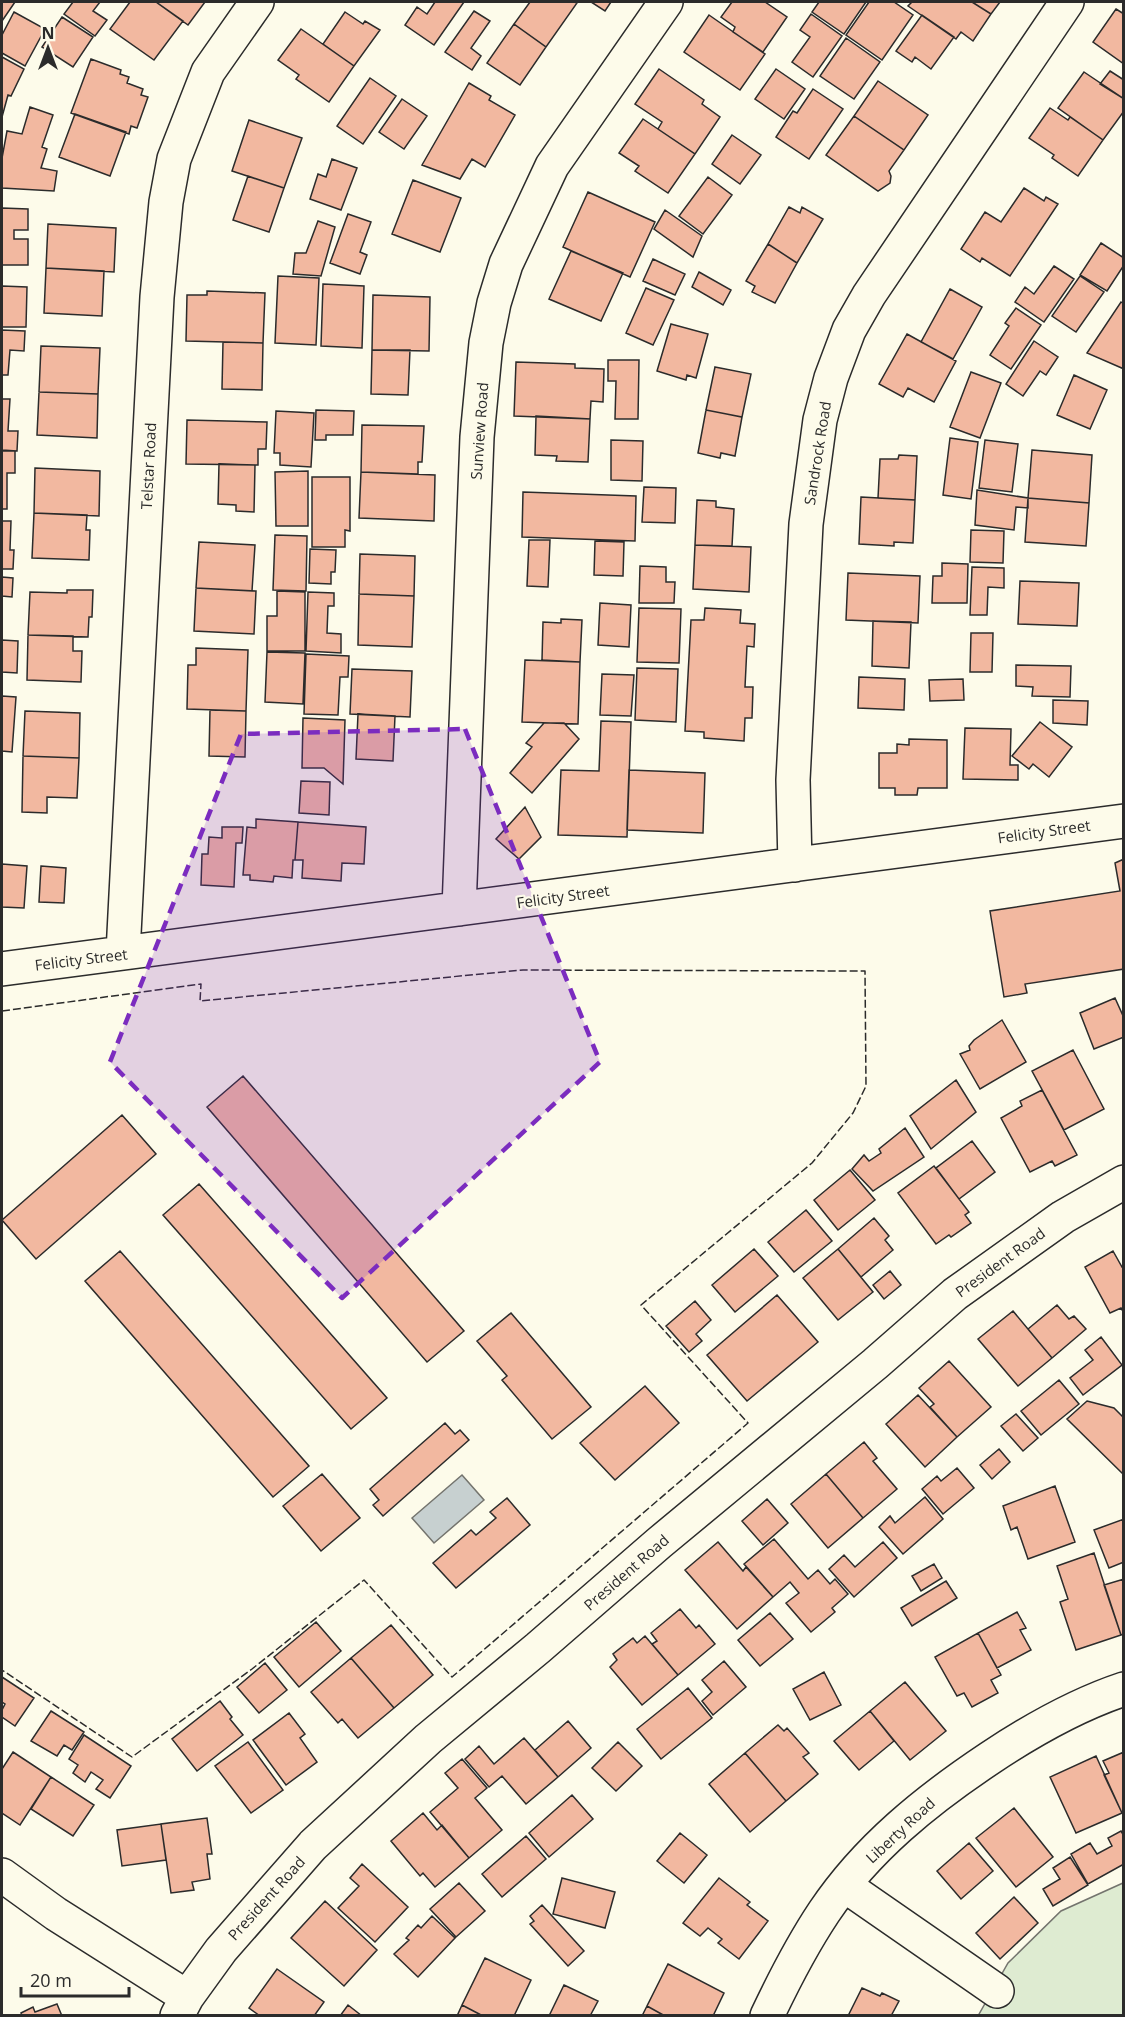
<svg xmlns="http://www.w3.org/2000/svg" width="1125" height="2017" font-family="'Open Sans',sans-serif">
  <style>
    .green { fill: #deebd1; stroke: #74746e; stroke-width: 1.5 }
    .water { fill: #c7d0d0; stroke: #74746e; stroke-width: 1.5 }
    .building { fill: #f2b8a0; stroke: #2b2b2b; stroke-width: 1.5 }
    .lines { fill: none; stroke-linecap: round; stroke-linejoin: round }
    .minor-casing { stroke: #2b2b2b; stroke-width: 36 }
    .minor { stroke: #fdfbea; stroke-width: 33 }
    .fence { stroke: #2b2b2b; stroke-width: 1.5; stroke-dasharray: 8 3; stroke-linecap: butt }
    .marked { fill: #7b2cbf; fill-opacity: 0.2; stroke: #7b2cbf; stroke-width: 4.5; stroke-dasharray: 12 8; stroke-linejoin: round }
    .labels { text-anchor: middle; dominant-baseline: central; stroke-width: 4.5; stroke-linejoin: round; paint-order: stroke }
    .street-label { font-size: 15px; fill: #2b2b2b; stroke: #fdfbea }
  </style>
  <rect width="100%" height="100%" fill="#fdfbea"/>
  <path class="green" d="M1123 1883V2015L978 2016 1008 1963 1061 1911Z"/>
  <path class="water" d="M462 1475 484 1500 434 1543 412 1518Z"/>
  <path class="building" d="M2 2H15L2 21Z
    M73 2H100L93 11 107 20 95 36 64 14Z
    M130 2H156L183 21 154 60 110 29Z
    M156 2H205L188 25Z
    M435 2H464L434 45 405 25 417 7 427 14Z
    M530 2H574L577 3 546 47 514 24Z
    M591 2H611L605 11Z
    M732 2H765L787 17 763 52 733 32 735 27 721 17Z
    M819 2H866L844 34 812 12Z
    M869 2H894L913 15 882 60 846 35Z
    M912 2H972L991 14 973 41 961 32 956 39 908 6Z
    M972 2H1000L991 14Z
    M1116 9 1124 14V64L1093 42Z
    M474 11 490 21 471 48 481 56 472 70 445 52Z
    M14 12 45 29 25 66 2 53V35Z
    M345 12 363 24 365 21 380 30 354 66 323 44Z
    M811 14 842 36 813 77 792 62 810 37 800 30Z
    M709 15 765 54 740 90 684 52Z
    M922 15 954 37 931 69 915 57 912 62 896 51Z
    M62 17 93 37 73 67 42 47Z
    M514 24 546 47 520 85 487 63Z
    M301 29 354 66 329 102 296 79 299 75 278 60Z
    M846 38 880 62 854 99 820 76Z
    M2 57 24 69 11 96 8 95 2 117Z
    M91 59 121 70 120 74 129 77 127 83 143 89 141 95 148 97 137 128 131 126 129 134 71 113Z
    M659 69 704 100 702 104 720 117 695 154 658 129 662 122 635 104Z
    M776 69 805 89 784 119 755 99Z
    M1110 71 1124 80V99L1100 84Z
    M1084 72 1124 99V111L1103 140 1058 108Z
    M370 78 396 96 363 144 337 126Z
    M878 81 928 115 904 150 854 116Z
    M469 83 491 96 489 100 515 115 485 167 472 159 460 179 422 165Z
    M813 89 843 109 809 159 776 137 793 111 797 113Z
    M402 99 427 116 404 149 379 132Z
    M30 107 53 115 42 147 47 149 41 168 57 171 54 191 2 188V158L7 131 22 134Z
    M1050 108 1068 120 1070 117 1103 140 1078 176 1052 158 1054 155 1029 138Z
    M75 114 126 132 110 176 59 157Z
    M854 116 904 150 889 171 891 176 890 183 878 191 826 155Z
    M643 119 695 154 668 193 635 171 639 166 619 153Z
    M249 120 302 138 284 188 232 171Z
    M732 135 761 155 740 184 712 164Z
    M332 159 357 168 341 210 310 199 318 174 326 177Z
    M248 176 284 188 269 232 233 220Z
    M708 177 732 195 703 234 679 216Z
    M413 180 461 198 440 252 392 234Z
    M1024 188 1044 201 1046 197 1058 204 1010 276 982 258 980 262 961 249 985 212 1001 222Z
    M588 192 655 222 630 277 563 247Z
    M789 207 800 213 802 207 823 219 797 263 768 244Z
    M2 208 28 209V230H14V239H28V265H2Z
    M665 210 702 236 693 257 654 229Z
    M348 214 371 222 360 252 367 255 360 274 330 263Z
    M318 221 335 227 321 276 293 274 295 253H306Z
    M48 224 116 228 114 272 46 268Z
    M1101 243 1124 258V265L1107 291 1080 275Z
    M768 244 797 263 775 303 752 292 755 286 746 281Z
    M571 251 623 273 601 321 549 299Z
    M653 259 685 274 675 295 643 281Z
    M1054 266 1074 279 1044 322 1015 302 1025 287 1034 294Z
    M46 268 104 271 102 316 44 313Z
    M699 272 731 290 723 305 692 287Z
    M278 276 319 278 316 345 275 343Z
    M1080 276 1104 292 1076 332 1052 316Z
    M323 284 364 286 362 348 321 346Z
    M2 286 27 287 26 327H2Z
    M646 288 674 300 653 345 626 333Z
    M950 289 982 307 953 359 921 342Z
    M207 291 265 293 263 343 186 341 187 295H207Z
    M373 295 430 297 429 351 372 350Z
    M1121 302 1124 304V369L1087 353Z
    M1016 308 1041 325 1011 369 990 355 1009 326 1005 323Z
    M671 324 708 334 696 378 687 375 686 380 657 371Z
    M2 330 25 331 24 351 10 350 8 375H2Z
    M907 334 956 361 934 402 908 388 903 397 879 384Z
    M1034 341 1058 357 1046 375 1040 371 1023 396 1006 384Z
    M223 342 263 343 262 390 222 389Z
    M41 346 100 348 98 394 39 392Z
    M372 350H410L408 395 371 394Z
    M608 360H639L638 419H615L616 381H608Z
    M516 362 575 364V368L604 369 603 402 591 401 590 419 514 416Z
    M715 367 751 374 742 417 706 410Z
    M971 372 1001 383 980 438 950 427Z
    M1074 375 1107 390 1090 429 1057 415Z
    M39 392 98 394 97 438 37 435Z
    M2 399H10L8 431H18L17 451 2 450Z
    M316 410 354 411 353 435H326V440H315Z
    M706 410 742 417 735 456 721 453 720 458 698 453Z
    M276 411 314 413 311 467 280 465V453H274Z
    M536 416 590 419 588 462 556 461 557 456 535 455Z
    M187 420 267 422 266 449H258V465L186 464Z
    M362 425 424 426 422 462H418V474L361 472Z
    M950 438 978 442 971 499 943 495Z
    M611 440 643 441 642 481 611 480Z
    M985 440 1018 444 1012 492 979 488Z
    M1032 450 1092 455 1089 503 1028 498Z
    M2 451H15V473H7V509H2Z
    M899 455 917 456 915 500 878 498 880 459H898Z
    M219 464 255 465 254 512 236 511V505L218 504Z
    M35 468 100 471 99 516 34 513Z
    M308 471V526H276L275 472Z
    M361 472 435 475 434 521 359 518Z
    M312 477H350V531L345 530V547H312Z
    M644 487 676 488 675 523 642 522Z
    M977 490 1028 498V508L1016 507 1014 530 975 525Z
    M523 492 636 496 635 541 522 537Z
    M861 497 915 500 913 543 894 542V546L859 544Z
    M1028 498 1089 503 1086 546 1025 542Z
    M697 500 716 501V507L734 509 732 546 695 545Z
    M34 513 87 515 86 530H90L89 560 32 558Z
    M2 521H11L10 550H14L13 569H2Z
    M971 530 1004 531 1003 563 970 562Z
    M275 535 307 536 306 591 273 590Z
    M529 540H550L548 587 527 586Z
    M595 541 624 542 623 576 594 575Z
    M199 542 255 545 252 591 196 588Z
    M695 545 751 547 749 592 693 589Z
    M310 549 336 550 335 572H331V584L309 583Z
    M360 554 415 556 414 596 359 594Z
    M942 563 968 564 967 603H932L933 576H942Z
    M640 566 666 567V582H675L674 603H639Z
    M972 567 1004 568V588L988 587 987 615H970Z
    M848 573 920 576 918 623 846 620Z
    M2 577 13 578 12 597 2 596Z
    M1020 581 1079 583 1077 626 1018 624Z
    M196 588 256 591 254 634 194 631Z
    M67 590H93L92 617H89L88 637 28 635 30 592 67 593Z
    M277 591 305 592V651H267V616H277Z
    M308 592 334 593V606H328L327 633 341 634V653L306 651Z
    M359 594 414 596 412 647 358 645Z
    M600 603 631 605 629 647 598 645Z
    M639 608 681 609 679 663 637 662Z
    M705 608 741 610 740 623 755 624 754 647 747 646 745 687H753L752 718H745L744 741 704 738V732L685 731 691 620H704Z
    M561 619 582 620 580 662 542 660 543 622 561 623Z
    M873 621 911 622 909 668 872 666Z
    M971 633H993L992 672H970Z
    M28 635 73 636V651H82L81 682 27 680Z
    M2 640 18 641 17 673 2 672Z
    M196 648 248 650 246 711 187 709 188 665H196Z
    M267 652 305 653 303 704 265 702Z
    M306 654 349 656 348 677H340L338 715 304 714Z
    M525 660 580 662 578 724 522 722Z
    M1016 665 1071 666 1070 697 1032 696 1033 687 1016 686Z
    M637 668 678 669 676 722 635 720Z
    M352 669 412 671 410 717 350 714Z
    M602 674 634 675 631 716 600 715Z
    M859 677 905 679 904 710 858 708Z
    M963 679 964 700 930 701 929 680Z
    M2 696 16 697 12 752 2 751Z
    M1053 700 1088 701 1087 725 1053 723Z
    M210 710 246 711 245 757 209 756Z
    M25 711 80 713 79 758 23 756Z
    M358 714 395 716 393 761 356 759Z
    M303 718 345 720 343 784 324 768H302Z
    M601 721 631 722 627 837 558 835 561 770 599 771Z
    M1040 722 1072 747 1049 777 1033 764 1029 769 1012 756Z
    M544 723H564L579 739 532 793 510 773 532 747 526 743Z
    M965 728 1011 729 1010 765H1018V780L963 779Z
    M909 739 947 740V788H918L917 795H895V788H879V753H897V744L909 745Z
    M23 756 79 758 77 798 47 797V813L22 812Z
    M629 770 705 773 703 833 627 830Z
    M301 781 330 782 329 815 299 813Z
    M525 807 541 837 519 859 496 839Z
    M256 819 298 822 295 860H293L292 878 274 876 273 882 250 880V875H243L247 827 256 828Z
    M298 822 366 827 364 864 342 863 341 881 302 878 303 860H295Z
    M222 827H243L242 843H236L234 887 201 885 202 854H208L209 837 222 838Z
    M1124 859V969L1025 984 1027 993 1004 997 990 911 1120 891 1115 863Z
    M2 864 27 866 24 908 2 907Z
    M41 866 66 868 64 903 39 902Z
    M1115 998 1124 1018V1037L1094 1049 1080 1013Z
    M1002 1020 1026 1062 980 1089 960 1054 970 1050 969 1046 974 1040Z
    M1073 1050 1104 1109 1064 1130 1032 1071Z
    M243 1076 464 1331 427 1362 207 1107Z
    M956 1080 976 1112 931 1149 910 1116Z
    M1042 1090 1077 1155 1055 1166 1052 1161 1030 1172 1001 1118 1022 1106 1020 1101Z
    M122 1115 156 1154 36 1259 2 1220Z
    M905 1128 924 1157 873 1191 852 1169 864 1155 869 1161 881 1153 879 1149Z
    M972 1141 995 1172 959 1199 936 1168Z
    M934 1166 969 1212 965 1215 971 1223 951 1237 949 1235 936 1244 898 1193Z
    M850 1170 875 1200 838 1230 814 1200Z
    M199 1184 387 1398 351 1429 163 1215Z
    M806 1210 832 1241 794 1272 768 1242Z
    M874 1218 889 1236 885 1240 893 1250 861 1277 838 1249Z
    M754 1249 778 1276 735 1312 712 1285Z
    M838 1249 873 1292 838 1320 803 1278Z
    M120 1251 309 1466 273 1497 85 1281Z
    M1113 1251 1122 1267 1124 1266V1313L1121 1308 1110 1313 1085 1267Z
    M890 1271 901 1285 884 1299 873 1285Z
    M777 1295 818 1342 747 1401 707 1355Z
    M695 1301 711 1320 696 1334 702 1341 689 1352 666 1326Z
    M1057 1305 1069 1319 1074 1316 1086 1329 1052 1358 1028 1329Z
    M1013 1311 1052 1358 1018 1386 978 1339Z
    M511 1313 591 1407 552 1439 502 1380 507 1376 477 1341Z
    M1101 1337 1122 1365 1083 1395 1070 1378 1093 1360 1085 1350Z
    M949 1361 991 1407 957 1437 930 1407 934 1404 919 1388Z
    M1059 1380 1079 1404 1041 1435 1021 1411Z
    M645 1386 679 1423 615 1480 580 1443Z
    M918 1395 957 1437 925 1467 886 1424Z
    M1087 1401 1114 1408 1124 1418V1475L1067 1419Z
    M1016 1414 1038 1438 1023 1451 1001 1426Z
    M445 1423 455 1434 460 1430 469 1440 383 1516 373 1505 379 1500 370 1489Z
    M864 1442 877 1458 873 1461 897 1489 863 1518 826 1474Z
    M999 1449 1010 1462 992 1479 980 1465Z
    M957 1468 974 1488 943 1514 922 1489 937 1476 941 1481Z
    M322 1474 360 1518 321 1551 283 1506Z
    M826 1474 863 1518 828 1548 791 1504Z
    M1055 1486 1075 1542 1028 1559 1017 1527 1011 1530 1003 1506Z
    M925 1497 943 1519 903 1554 879 1527 890 1516 895 1523Z
    M507 1498 530 1525 456 1588 433 1563 471 1530 476 1535 496 1518 490 1512Z
    M767 1499 788 1523 763 1545 742 1521Z
    M1124 1519V1562L1109 1568 1094 1530Z
    M774 1539 808 1579 818 1570 830 1584 835 1579 848 1594 832 1608 835 1612 811 1632 786 1603 799 1593 790 1582 773 1597 744 1564Z
    M718 1542 743 1571 746 1567 773 1597 737 1629 685 1570Z
    M883 1542 897 1558 854 1597 829 1569 844 1555 855 1567Z
    M1094 1553 1121 1635 1076 1650 1060 1602 1068 1599 1057 1566Z
    M934 1564 942 1578 921 1591 912 1576Z
    M1124 1579V1634L1121 1635 1104 1585Z
    M946 1581 957 1598 912 1626 901 1608Z
    M680 1609 696 1628 699 1625 715 1644 678 1675 652 1644 657 1641 651 1633Z
    M1017 1612 1026 1628 1020 1630 1031 1650 997 1668 978 1633Z
    M770 1613 793 1639 760 1666 738 1640Z
    M316 1622 341 1651 299 1687 274 1657Z
    M391 1625 433 1675 394 1708 351 1658Z
    M978 1633 1001 1675 991 1680 998 1693 972 1707 964 1693 957 1696 935 1657Z
    M645 1636 678 1675 642 1705 610 1667 617 1660 613 1654 633 1638 637 1643Z
    M351 1658 394 1708 358 1738 342 1719 338 1723 311 1692Z
    M724 1661 746 1687 713 1715 702 1701 712 1692 702 1680Z
    M265 1663 287 1690 259 1713 237 1687Z
    M824 1672 841 1705 810 1720 793 1689Z
    M2 1677 34 1698 15 1726 2 1717V1710L5 1704 2 1702Z
    M905 1682 946 1731 910 1760 870 1711Z
    M688 1688 712 1718 661 1759 637 1729Z
    M220 1701 232 1717 230 1719 243 1735 197 1771 172 1739Z
    M51 1711 84 1732 72 1750 64 1745 57 1756 31 1741Z
    M870 1711 894 1741 859 1770 834 1741Z
    M289 1713 305 1734 300 1738 317 1762 286 1785 253 1740Z
    M568 1721 591 1748 558 1777 535 1750Z
    M778 1725 784 1731 787 1728 809 1753 803 1757 818 1774 786 1801 745 1753Z
    M84 1735 131 1766 110 1798 96 1789 103 1780 91 1772 85 1782 73 1773 78 1765 69 1759Z
    M524 1738 558 1777 526 1804 502 1776 489 1787 465 1759 479 1746 494 1764Z
    M248 1742 283 1790 251 1813 215 1766Z
    M618 1742 642 1766 616 1791 592 1768Z
    M13 1752 51 1777 20 1825 2 1813V1769Z
    M1124 1752V1812L1122 1813 1104 1775 1109 1773 1103 1761Z
    M745 1753 786 1801 750 1832 709 1784Z
    M1096 1756 1122 1813 1076 1833 1050 1777Z
    M462 1759 487 1788 475 1798 502 1830 469 1858 430 1812 458 1788 445 1773Z
    M51 1777 94 1805 73 1836 31 1809Z
    M572 1795 593 1819 549 1857 529 1833Z
    M1014 1808 1053 1857 1016 1887 976 1838Z
    M423 1813 437 1830 442 1825 469 1858 435 1887 423 1873 420 1876 391 1841Z
    M207 1818 212 1854H207L210 1879 192 1882 194 1890 171 1893 161 1824Z
    M161 1824 166 1860 122 1866 117 1830Z
    M1121 1831 1124 1836V1864L1088 1884 1071 1854 1090 1843 1097 1854 1112 1846 1108 1838Z
    M680 1833 707 1855 684 1883 657 1861Z
    M526 1836 546 1859 502 1897 482 1874Z
    M969 1843 993 1871 961 1899 937 1871Z
    M1070 1857 1088 1885 1053 1906 1043 1889 1060 1879 1053 1868Z
    M362 1864 408 1907 375 1942 338 1908 359 1886 350 1878Z
    M562 1878 615 1892 605 1928 553 1914Z
    M719 1878 750 1902 747 1905 768 1921 739 1959 718 1943 722 1939 708 1928 700 1936 683 1923Z
    M459 1883 485 1911 456 1937 430 1909Z
    M1014 1897 1038 1923 1000 1959 976 1933Z
    M325 1901 377 1950 344 1986 291 1938Z
    M542 1905 584 1951 568 1966 530 1924 534 1921 530 1916Z
    M432 1916 455 1938 418 1977 394 1954 409 1940 406 1938 418 1925 421 1928Z
    M485 1958 531 1980 514 2016H483L462 2005Z
    M668 1964 724 1993 713 2016H665L647 2006Z
    M277 1969 324 2002 314 2016H260L249 2008Z
    M564 1985 598 2001 590 2016H549Z
    M862 1988 880 1996 882 1993 899 2001 891 2016H848Z
    M57 2004 62 2016H22L21 2013 33 2007 35 2012Z
    M348 2005 362 2016H340Z
    M462 2005 483 2016H457Z
    M647 2006 665 2016H642Z"/>
  <g class="lines">
    <g class="minor-casing">
      <path id="minor" d="M795 865 793 780 806 524 820 420 831 378 849 330 869 295 1067 2
        M459 909 477 437 486 343 494 303 506 264 552 166 666 2
        M123 953 157 297 166 202 174 159 208 72 257 2
        M2 969 1124 821
        M2 1875 56 1914 187 1997
        M844 1885 997 1991
        M177 2016 187 1997 221 1950 313 1845 428 1739 538 1648 659 1543 875 1364 955 1294 1063 1217 1124 1182
        M767 2016C784 1980 802 1945 824 1912 867 1848 927 1800 990 1758 1032 1730 1076 1705 1124 1689"/>
    </g>
    <use href="#minor" class="minor"/>
    <path class="fence" d="M2 1011 201 984 200 1001 523 970 865 971 866 1086 853 1113 812 1163 641 1305 748 1423 452 1677 364 1580 252 1669 132 1757 2 1670"/>
  </g>
  <path class="marked" d="M465 729 600 1062 342 1298 110 1062 241 734Z"/>
  <g class="labels">
    <g class="street-label">
      <text transform="translate(479 431) rotate(-86)">Sunview Road</text>
      <text transform="translate(817 453) rotate(-81)">Sandrock Road</text>
      <text transform="translate(148 466) rotate(-87)">Telstar Road</text>
      <text transform="translate(1044 831) rotate(-8)">Felicity Street</text>
      <text transform="translate(563 896) rotate(-8)">Felicity Street</text>
      <text transform="translate(81 959) rotate(-7)">Felicity Street</text>
      <text transform="translate(1000 1262) rotate(-36)">President Road</text>
      <text transform="translate(626 1572) rotate(-41)">President Road</text>
      <text transform="translate(900 1830) rotate(-43)">Liberty Road</text>
      <text transform="translate(266 1898) rotate(-48)">President Road</text>
    </g>
  </g>
  <rect width="1125" height="2017" fill="none" stroke="#2b2b2b" stroke-width="6"/>
  <g transform="translate(48 48)" stroke="#fdfbea" stroke-width="4.5" paint-order="stroke">
  <path d="M0-4.5L10 22L0 15L-10 22Z" fill="#2b2b2b"/>
  <text y="-9" font-size="16" font-weight="bold" text-anchor="middle" fill="#2b2b2b">N</text>
  </g>
  <path d="M21 1987v9h108v-9" fill="none" stroke="#2b2b2b" stroke-width="3"/>
  <text x="30" y="1987" font-size="18" fill="#2b2b2b" stroke="#fdfbea" stroke-width="4.5" paint-order="stroke">20 m</text>
</svg>
